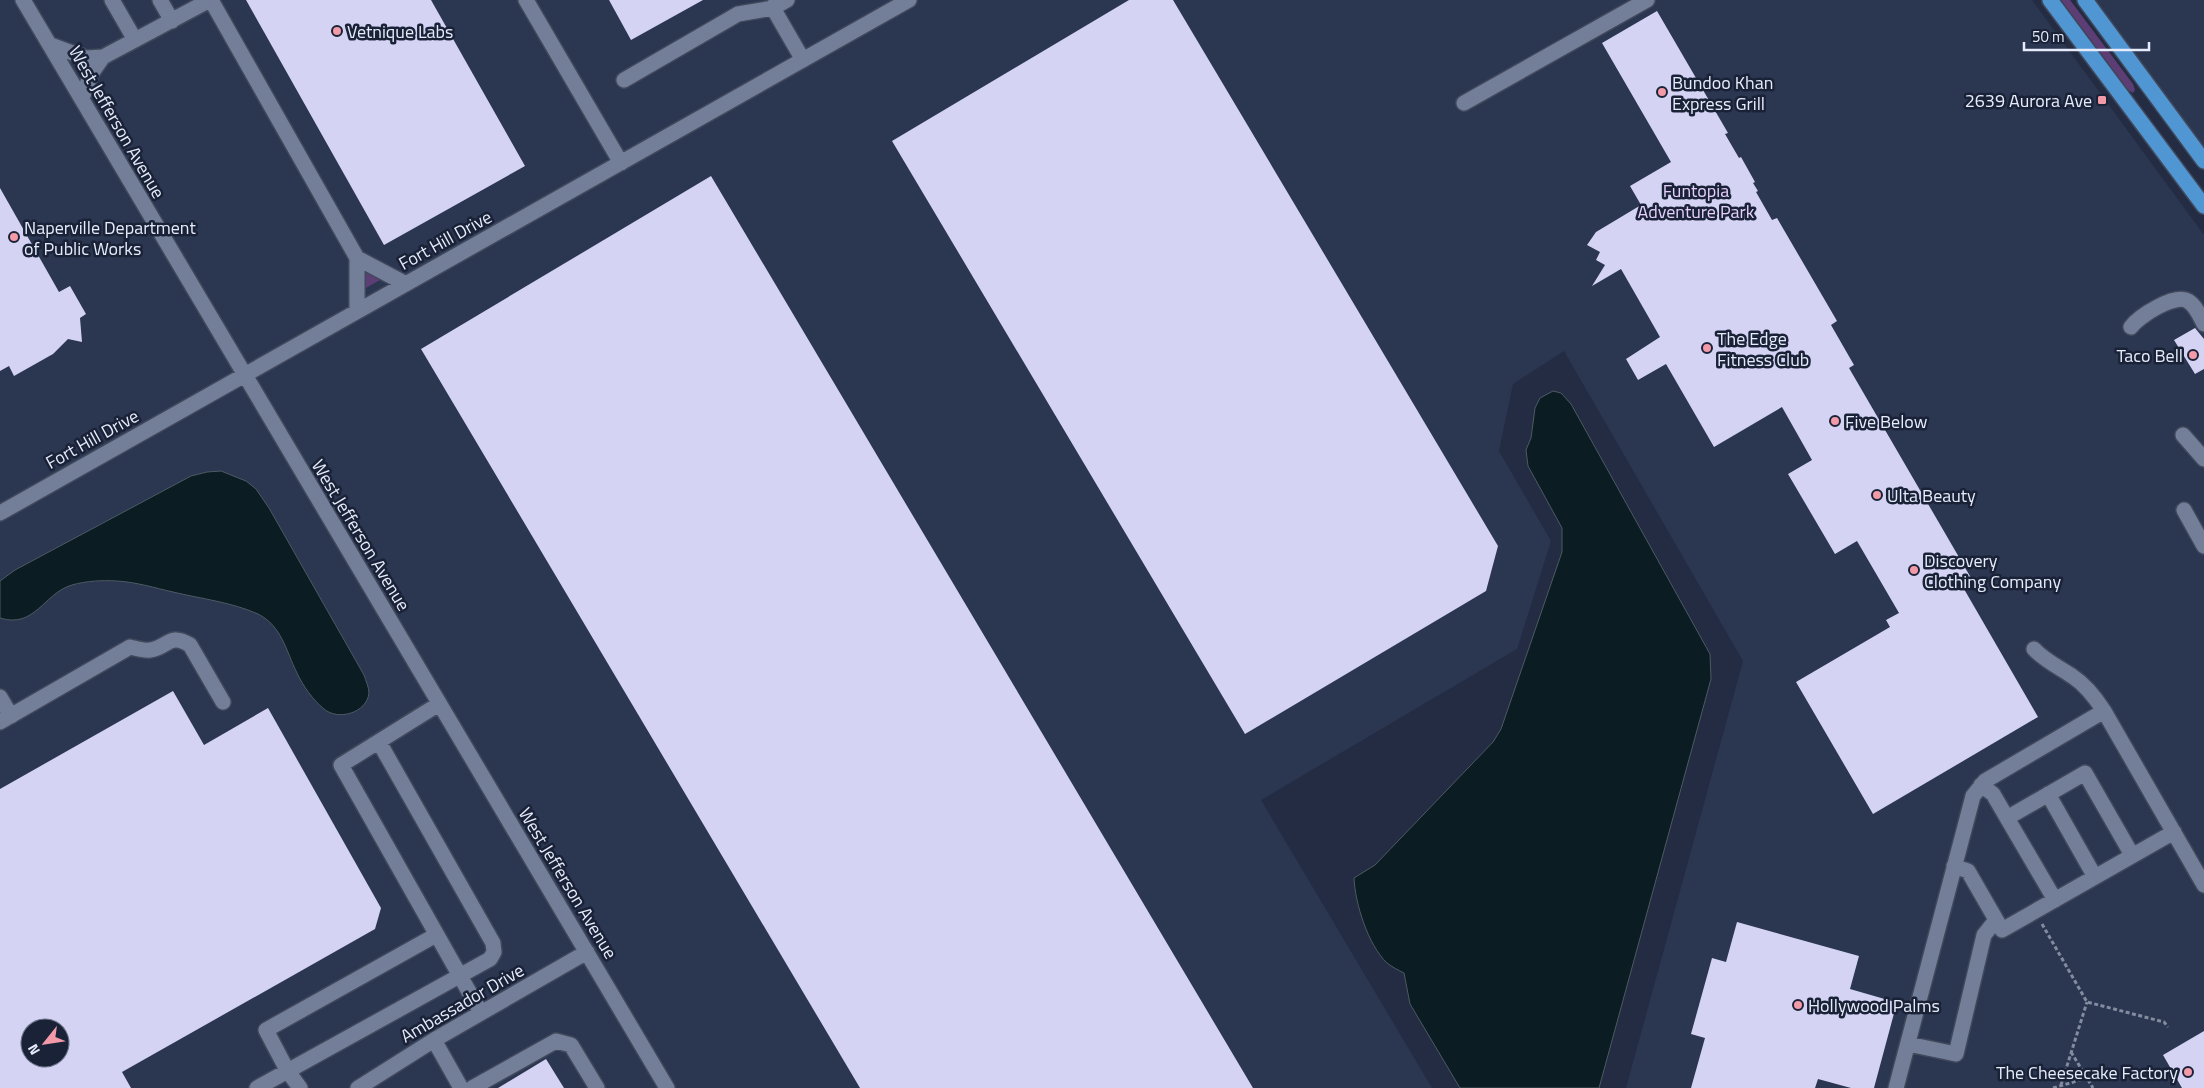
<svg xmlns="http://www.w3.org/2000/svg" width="2204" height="1088" font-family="'Titillium Web',sans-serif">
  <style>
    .built { fill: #2b3651; fill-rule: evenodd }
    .green { fill: #5c3e75 }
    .water { fill: #0b1c22; stroke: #4d5a63 }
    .building { fill: #d4d3f3; fill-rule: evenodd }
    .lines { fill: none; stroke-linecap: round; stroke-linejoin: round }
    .minor-casing { stroke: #40485b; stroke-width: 18 }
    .major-casing { stroke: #40485b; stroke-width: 18 }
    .path { stroke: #838b9e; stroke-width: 3; stroke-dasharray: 4 2.5; stroke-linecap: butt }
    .minor { stroke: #737e99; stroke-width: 15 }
    .major { stroke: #4f96d3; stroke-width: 15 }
    .poi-dot { fill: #f39aa8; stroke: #1a2238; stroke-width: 2 }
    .labels { text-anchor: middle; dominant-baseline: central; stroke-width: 5; stroke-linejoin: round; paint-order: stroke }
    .poi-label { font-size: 18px; fill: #e6ecfb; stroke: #1a2238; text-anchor: start }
    .street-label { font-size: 18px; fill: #e6ecfb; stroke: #1a2238 }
    .park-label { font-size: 18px; fill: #e5d0fb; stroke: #1a2238 }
  </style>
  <rect width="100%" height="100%" fill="#232c43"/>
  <path class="built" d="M0 0H2032L2204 235V1088H1626L1743 661 1564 351 1513 384 1499 451 1551 541 1517 649 1261 800 1432 1088H0ZM30 1028H60V1058H30Z
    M2095 0H2204V147Z"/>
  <path class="green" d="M2061 0H2070L2133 84 2135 90 2133 93 2128 90Z
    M365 268 382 279 364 289Z"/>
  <path class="water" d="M1553 391 1561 393 1571 404 1710 654 1711 679 1599 1088H1460L1410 1004 1404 973C1398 970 1392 967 1387 963 1368 945 1355 903 1354 878L1375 865 1493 742 1501 729 1562 552V528L1528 466 1526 450 1531 438 1535 408 1540 398Z
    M221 471 246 481 256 489 269 508 364 675C366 681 369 688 369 693 367 713 338 721 324 709 313 700 303 686 297 673 286 651 282 626 258 614 231 602 202 599 173 592 155 588 136 582 117 581 102 580 86 581 72 585 44 593 35 629 0 618V581L15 570 191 476 207 472Z"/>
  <path class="building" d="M246 0H431L525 166 384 245Z
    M609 0H703L631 40Z
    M1129 0H1173L1498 546 1486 591 1245 734 892 141Z
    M1657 11 1728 133 1725 134 1739 158 1741 157 1755 182 1753 183 1758 191 1756 192 1772 220 1777 218 1837 321 1831 325 1854 365 1849 368 1974 583 1964 589 2038 717 1873 814 1796 682 1890 627 1886 620 1899 613 1857 541 1835 554 1788 474 1812 460 1782 407 1714 447 1666 364 1638 380 1626 359 1660 337 1621 269 1592 286 1605 265 1596 260 1600 252 1587 245 1596 232 1641 205 1630 186 1671 162 1602 43Z
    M711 176 1253 1088H860L421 349Z
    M0 188 59 292 70 286 86 314 80 318 82 342 68 339 53 354 14 376 9 366 0 371Z
    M2195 328 2204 339V369L2195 374 2174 340Z
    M173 691 204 745 268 708 381 908 375 929 122 1072 131 1088H0V789ZM30 1028H60V1058H30Z
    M1737 922 1859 956 1850 989 1895 1002 1896 1006 1874 1088H1851L1818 1079 1815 1088H1691L1705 1038 1691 1034 1712 958 1726 962Z
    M2204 1031V1088H2182L2163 1055Z
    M546 1059 564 1088H498Z"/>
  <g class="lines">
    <g class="minor-casing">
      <path id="minor" d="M23 0 667 1088
        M112 0 135 40
        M160 0 172 21
        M211 0 357 258V311
        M526 0 621 163
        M777 0 773 8 803 60
        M51 45 86 58 103 57 210 0
        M624 80 738 14 773 8 787 0
        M82 98 91 74 103 57
        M1464 103 1647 0
        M357 258 406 284
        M2131 327C2139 316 2175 293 2188 301 2196 306 2200 316 2204 324
        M2183 435 2204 459
        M2184 510 2204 546
        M0 513 909 0
        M2034 649C2045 661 2059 667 2072 676 2086 685 2095 697 2104 711L2204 885
        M0 697 11 716
        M439 704 341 765 481 1013
        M0 722 130 647C135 648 144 651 150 650 168 648 169 632 190 645L223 702
        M1981 785 1993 794 2055 900
        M2048 794 2095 877
        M2007 818 2085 773 2132 855
        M1954 866 1968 871 2002 930 2174 832
        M434 1040 461 1088
        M1908 1044 1956 1054 1984 935 1996 920
        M257 1088 490 959 494 952 493 943 379 742
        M300 1088 287 1070 266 1030 436 935
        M358 1088 434 1040 587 952
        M472 1088 556 1041 571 1045 597 1088
        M1896 1088 1973 796 1985 781 2104 711"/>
    </g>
    <g class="major-casing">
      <path id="major" d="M2050 0 2204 206
        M2085 0 2204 161"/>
    </g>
    <path class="path" d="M2042 924 2087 1002 2164 1022 2168 1027
      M2071 1052 2093 1088
      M2061 1085 2087 1002
      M2053 1088 2087 1078"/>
    <use href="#minor" class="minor"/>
    <use href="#major" class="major"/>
  </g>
  <g class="poi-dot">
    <circle cx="337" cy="31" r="5"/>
    <circle cx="1662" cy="92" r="5"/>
    <rect x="2097" y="95" width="10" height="10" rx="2.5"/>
    <circle cx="14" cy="237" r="5"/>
    <circle cx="1707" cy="348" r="5"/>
    <circle cx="2193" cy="355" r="5"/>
    <circle cx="1835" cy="421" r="5"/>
    <circle cx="1877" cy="495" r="5"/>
    <circle cx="1914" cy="570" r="5"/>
    <circle cx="1798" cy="1005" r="5"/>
    <circle cx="2188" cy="1072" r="5"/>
  </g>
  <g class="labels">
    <g class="poi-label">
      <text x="347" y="31">Vetnique Labs</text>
      <text x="1672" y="82">Bundoo Khan<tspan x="1672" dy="21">Express Grill</tspan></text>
      <text x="2092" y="100" text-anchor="end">2639 Aurora Ave</text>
      <text x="24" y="227">Naperville Department<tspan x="24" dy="21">of Public Works</tspan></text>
      <text x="1717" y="338">The Edge<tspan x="1717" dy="21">Fitness Club</tspan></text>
      <text x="2183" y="355" text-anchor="end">Taco Bell</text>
      <text x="1845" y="421">Five Below</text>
      <text x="1887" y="495">Ulta Beauty</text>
      <text x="1924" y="560">Discovery<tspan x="1924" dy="21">Clothing Company</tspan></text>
      <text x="1808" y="1005">Hollywood Palms</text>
      <text x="2178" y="1072" text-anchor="end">The Cheesecake Factory</text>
    </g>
    <g class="street-label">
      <text transform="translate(117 122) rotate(60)">West Jefferson Avenue</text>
      <text transform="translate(445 240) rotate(-29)">Fort Hill Drive</text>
      <text transform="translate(92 439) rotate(-29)">Fort Hill Drive</text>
      <text transform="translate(361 535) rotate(59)">West Jefferson Avenue</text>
      <text transform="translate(568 883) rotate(59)">West Jefferson Avenue</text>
      <text transform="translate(462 1003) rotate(-30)">Ambassador Drive</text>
    </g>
    <g class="park-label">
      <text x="1696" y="190">Funtopia<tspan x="1696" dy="21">Adventure Park</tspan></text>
    </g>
  </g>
  <g transform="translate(45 1043) rotate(240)"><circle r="24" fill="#1a2238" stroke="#6c7386"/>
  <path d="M0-4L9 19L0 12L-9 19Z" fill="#f39aa8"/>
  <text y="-8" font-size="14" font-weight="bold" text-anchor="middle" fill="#e6ecfb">N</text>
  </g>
  <path d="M2024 42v8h125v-8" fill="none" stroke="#e6ecfb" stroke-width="2.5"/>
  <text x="2032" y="42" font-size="15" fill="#e6ecfb" stroke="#1a2238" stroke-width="4" paint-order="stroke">50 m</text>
</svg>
